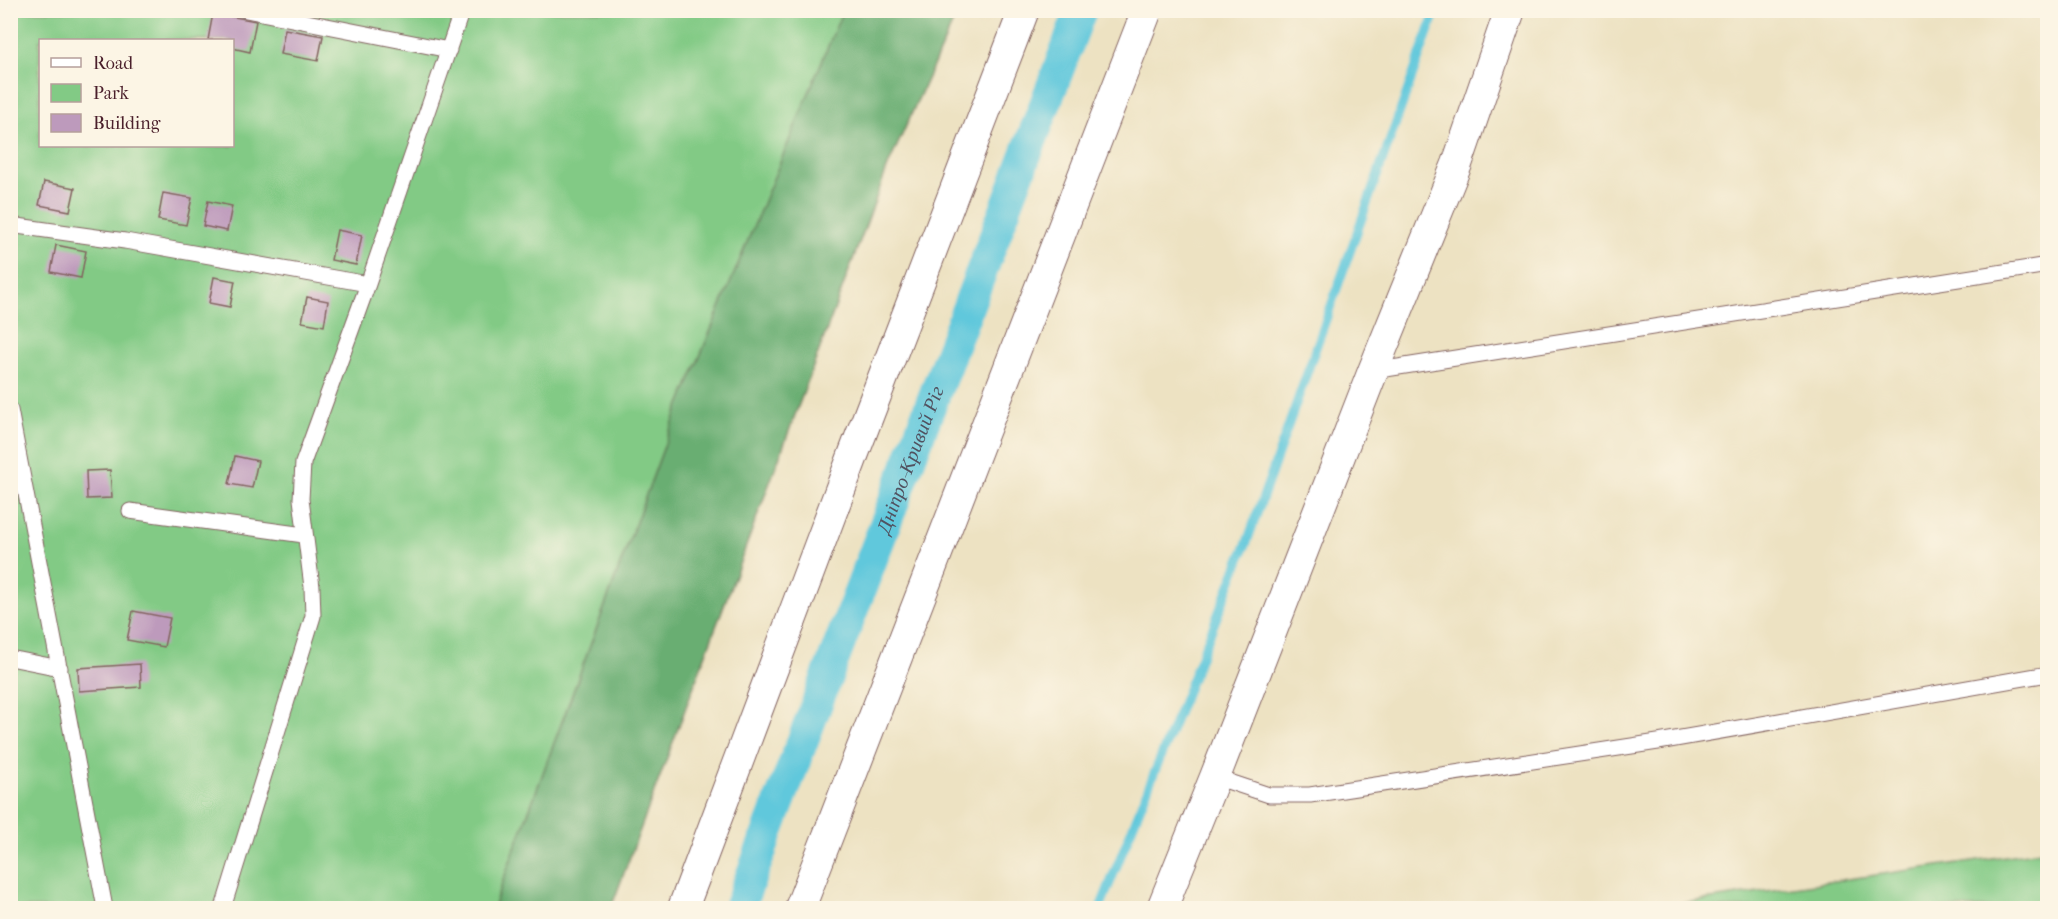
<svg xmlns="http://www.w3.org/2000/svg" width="2058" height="919" font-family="'IM FELL French Canon',serif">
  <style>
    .green { fill: #82ca85; stroke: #667458; stroke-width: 1.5; fill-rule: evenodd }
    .forest { fill: #69ae72; stroke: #5a664e; stroke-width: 1.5 }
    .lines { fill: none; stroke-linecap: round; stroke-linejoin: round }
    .stream { stroke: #60c8dc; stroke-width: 9 }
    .canal { stroke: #60c8dc; stroke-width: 32 }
    .building { fill: #bd9abc }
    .service-casing { stroke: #836360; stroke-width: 17 }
    .minor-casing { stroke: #836360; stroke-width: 32 }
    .service { stroke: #fff; stroke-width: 15 }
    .minor { stroke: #fff; stroke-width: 30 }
    .labels { text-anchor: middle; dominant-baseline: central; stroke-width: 6; stroke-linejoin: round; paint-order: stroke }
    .water-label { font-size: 20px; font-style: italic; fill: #515260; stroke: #fcf5e5 }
  </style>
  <rect width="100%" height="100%" fill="#fcf5e5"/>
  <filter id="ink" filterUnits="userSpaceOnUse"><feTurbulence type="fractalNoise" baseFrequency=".0167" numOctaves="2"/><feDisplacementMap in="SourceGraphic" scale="12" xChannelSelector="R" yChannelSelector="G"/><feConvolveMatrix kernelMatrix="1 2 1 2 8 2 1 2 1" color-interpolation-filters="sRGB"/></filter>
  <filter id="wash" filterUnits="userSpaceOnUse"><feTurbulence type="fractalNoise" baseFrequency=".008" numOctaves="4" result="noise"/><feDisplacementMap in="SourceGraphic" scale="24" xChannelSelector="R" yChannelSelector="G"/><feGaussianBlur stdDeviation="1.35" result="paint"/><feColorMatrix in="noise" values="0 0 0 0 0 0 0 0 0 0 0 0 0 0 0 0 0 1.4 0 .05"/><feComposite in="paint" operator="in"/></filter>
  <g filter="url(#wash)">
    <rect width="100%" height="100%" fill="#ede2c2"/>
    <path class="green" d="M10 11H843L675 417 493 908H11ZM40 40H232V146H40Z
      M2047 850V908H1649Z"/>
    <path class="forest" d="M843 10 958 11 888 166 611 908H493L675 417Z"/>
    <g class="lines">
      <path class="stream" d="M1100 908 1247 542 1436 10"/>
      <path class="canal" id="s1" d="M739 908 1081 10"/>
    </g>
    <g id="blocks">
      <path class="building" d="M213 13 256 21 250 52 232 48V40H208Z
        M285 29 323 36 318 61 280 54Z
        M44 182 75 188 70 211 39 205Z
        M163 193 192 198 186 225 158 220Z
        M208 201 232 206 227 231 203 226Z
        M337 230 362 235 356 265 331 260Z
        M56 245 86 251 81 278 51 272Z
        M214 277 235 281 230 307 209 303Z
        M307 297 328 301 324 326 302 322Z
        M235 456 258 461 252 488 229 484Z
        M110 470 112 498 87 499 86 471Z
        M133 611 170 618 164 647 127 640Z
        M140 664 141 687 79 691 78 668Z"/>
    </g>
  </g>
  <g filter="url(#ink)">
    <use href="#blocks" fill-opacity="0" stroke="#836360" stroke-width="1.5"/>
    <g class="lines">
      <g class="service-casing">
        <path id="service" d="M246 10 449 50
          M10 225 125 241 368 284
          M1373 371 2048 265
          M10 410 105 908
          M130 511 304 535
          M10 658 60 668
          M1215 777 1269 795H1310L1658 742 2048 674
          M223 908 313 616 312 587 301 499 303 463 368 284 462 10"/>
      </g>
      <g class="minor-casing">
        <path id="minor" d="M683 908 854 453 1024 10
          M800 908 1147 10
          M1162 908 1215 777 1373 371 1457 164 1510 10"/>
      </g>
      <use href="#service" class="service"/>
      <use href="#minor" class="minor"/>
    </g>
  </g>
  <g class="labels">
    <g class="water-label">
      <text stroke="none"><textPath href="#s1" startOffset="480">Дніпро-Кривий Ріг</textPath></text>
    </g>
  </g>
  <rect width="2058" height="919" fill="none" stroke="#fcf5e5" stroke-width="36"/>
  <rect x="39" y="39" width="195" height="108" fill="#fcf5e5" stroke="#b59f9b" stroke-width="1.5"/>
  <rect x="51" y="58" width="30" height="9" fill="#ffffff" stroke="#b59f9b" stroke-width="1.5"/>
  <text x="93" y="69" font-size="18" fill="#4a1f2b">Road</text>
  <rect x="51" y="84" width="30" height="18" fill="#82ca85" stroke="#b59f9b" stroke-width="1.5"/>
  <text x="93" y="99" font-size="18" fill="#4a1f2b">Park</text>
  <rect x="51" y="114" width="30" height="18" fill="#bd9abc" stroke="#b59f9b" stroke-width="1.5"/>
  <text x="93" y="129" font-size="18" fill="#4a1f2b">Building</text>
</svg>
